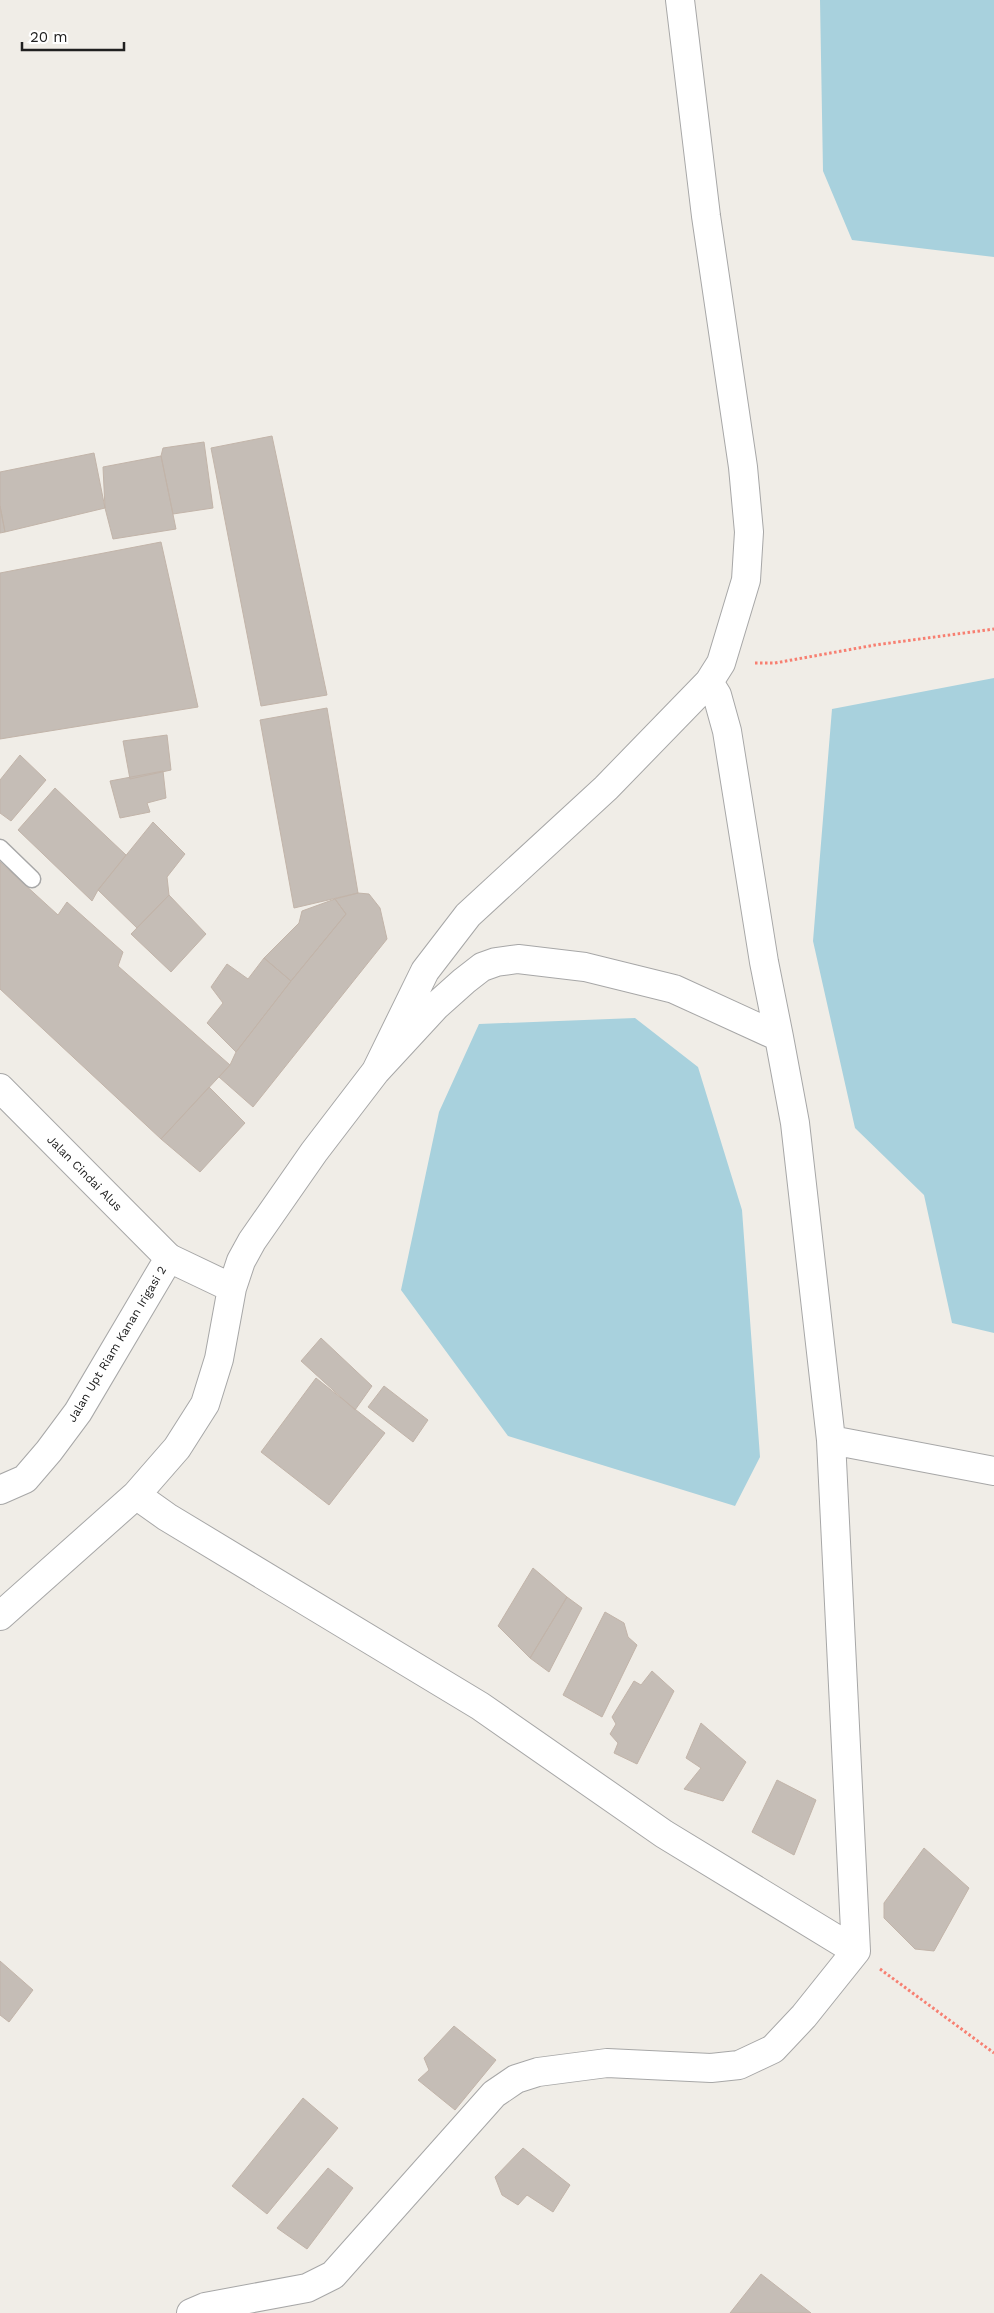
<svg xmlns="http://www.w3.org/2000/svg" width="994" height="2313" font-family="'Work Sans',sans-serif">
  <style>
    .water { fill: #a8d1dd }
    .building { fill: #c5bdb6; stroke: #c2b4a9 }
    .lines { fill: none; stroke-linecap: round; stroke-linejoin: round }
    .service-casing { stroke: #a7a7a7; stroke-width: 19 }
    .minor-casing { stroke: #a7a7a7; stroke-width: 30 }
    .tertiary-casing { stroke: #a7a7a7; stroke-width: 30 }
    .path { stroke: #f77f71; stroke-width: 3; stroke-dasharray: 2.5 2.5; stroke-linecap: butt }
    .service { stroke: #fff; stroke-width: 16 }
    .minor { stroke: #fff; stroke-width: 28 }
    .tertiary { stroke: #fff; stroke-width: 28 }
    .labels { text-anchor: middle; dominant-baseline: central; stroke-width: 4; stroke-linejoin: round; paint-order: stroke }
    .street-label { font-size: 12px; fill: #202020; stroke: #fff }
  </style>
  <rect width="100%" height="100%" fill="#f0ede7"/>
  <path class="water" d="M820 0H994V257L852 240 823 171Z
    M994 678V1333L952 1323 924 1195 855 1128 813 941 832 709Z
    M635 1018 698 1067 742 1210 760 1457 735 1506 508 1436 401 1290 439 1112 479 1024Z"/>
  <path class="building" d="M272 436 327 695 261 706 211 448Z
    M204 442 213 508 173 514 161 456 163 448Z
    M94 453 105 508 5 532 0 506V472Z
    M161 456 176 529 113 539 105 508 103 467Z
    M0 506 5 532 0 533Z
    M161 542 198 707 0 739V573Z
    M327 708 358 893 294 908 260 720Z
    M167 735 171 770 130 779 123 741Z
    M20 755 46 780 11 821 0 813V780Z
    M163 771 166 798 147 803 150 812 120 818 110 781Z
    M55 788 126 855 98 890 92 901 18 830Z
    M153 822 185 854 167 877 169 895 137 928 98 890Z
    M0 862 58 915 67 902 123 952 118 966 230 1065 161 1139 0 989Z
    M358 893 369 894 380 908 387 939 253 1107 219 1077 230 1065 236 1052 291 981 346 914 335 899Z
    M169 895 206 934 171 972 131 934Z
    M335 899 346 914 291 981 264 958 299 923 302 911Z
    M264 958 291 981 236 1052 207 1023 223 1003 211 987 227 964 248 979Z
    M209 1087 245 1123 200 1172 161 1139Z
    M321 1338 372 1386 355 1410 301 1361Z
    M316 1378 385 1433 329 1505 261 1452Z
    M384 1386 428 1420 413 1442 368 1407Z
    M533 1568 567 1597 530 1658 498 1626Z
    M567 1597 582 1608 549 1672 530 1658Z
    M605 1612 624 1623 628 1637 637 1645 602 1717 563 1695Z
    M652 1671 674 1691 637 1764 614 1753 618 1743 610 1734 616 1724 612 1717 634 1681 641 1685Z
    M701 1723 746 1762 723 1801 684 1789 701 1768 686 1758Z
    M777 1780 816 1800 794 1855 752 1832Z
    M924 1848 969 1888 934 1951 915 1949 884 1918V1903Z
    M0 1961 33 1990 9 2022 0 2015Z
    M454 2026 496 2060 455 2110 418 2080 429 2070 424 2058Z
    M303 2098 338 2128 267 2214 232 2186Z
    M523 2148 570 2185 553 2212 527 2195 518 2205 502 2195 495 2177Z
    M328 2168 353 2188 307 2249 277 2228Z
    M761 2274 811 2313H730Z"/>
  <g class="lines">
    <g class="service-casing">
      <path id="service" d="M0 848 32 879"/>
    </g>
    <g class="minor-casing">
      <path id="minor" d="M709 682 717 695 727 731 764 962 779 1037
        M169 1258 232 1288 241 1261 252 1241 314 1152 376 1071 425 971 468 915 606 788 709 682 721 663 746 580 749 532 743 467 706 216 680 0
        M831 1440 994 1471
        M136 1495 167 1517 480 1706 664 1834 856 1951
        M0 1616 136 1495 177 1448 205 1404 219 1359 232 1288
        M191 2313 205 2307 307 2288 333 2275 494 2094 516 2079 538 2072 607 2063 711 2068 739 2065 773 2049 804 2016 856 1951 831 1440 795 1123 779 1037 674 989 585 967 518 959 496 962 482 967 464 981 436 1006 376 1071"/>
    </g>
    <g class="tertiary-casing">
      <g id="tertiary">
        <path id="s1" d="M0 1088 169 1258 78 1412 49 1451 25 1479 0 1490"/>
      </g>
    </g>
    <path class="path" d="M755 663H775L875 645 994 629
      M880 1969 994 2053"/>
    <use href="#service" class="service"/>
    <use href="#minor" class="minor"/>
    <use href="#tertiary" class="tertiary"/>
  </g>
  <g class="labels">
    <g class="street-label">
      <text stroke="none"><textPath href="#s1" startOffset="120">Jalan Cindai Alus</textPath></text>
      <text transform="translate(117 1344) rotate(-59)">Jalan Upt Riam Kanan Irigasi 2</text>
    </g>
  </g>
  <path d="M22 42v8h102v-8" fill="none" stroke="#202020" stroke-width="2.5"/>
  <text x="30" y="42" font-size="15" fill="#202020" stroke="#ffffff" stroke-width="4" paint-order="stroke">20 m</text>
</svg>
